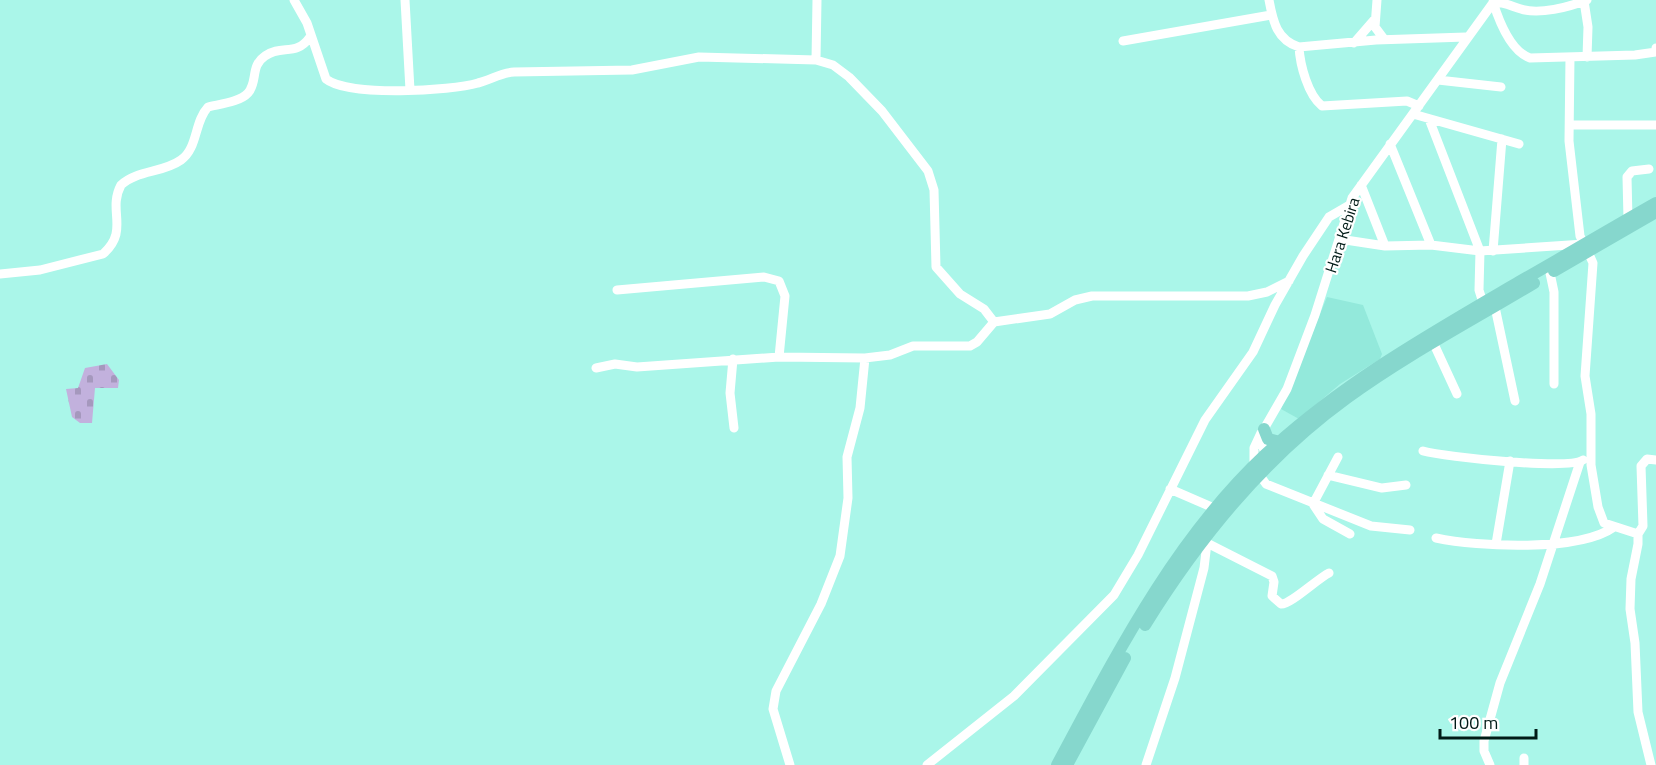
<svg xmlns="http://www.w3.org/2000/svg" width="1656" height="765" font-family="'Titillium Web',sans-serif">
  <style>
    .built { fill: #93e9db }
    .cemetery { fill: url(#cemetery-stones) }
    .lines { fill: none; stroke-linecap: round; stroke-linejoin: round }
    .minor { stroke: #fff; stroke-width: 9 }
    .major { stroke: #86d7cd; stroke-width: 12 }
    .labels { text-anchor: middle; dominant-baseline: central; stroke-width: 4.5; stroke-linejoin: round; paint-order: stroke }
    .street-label { font-size: 16px; fill: #001b17; stroke: #fff }
  </style>
  <defs>
    <pattern id="cemetery-stones" width="16" height="16" patternUnits="userSpaceOnUse" patternTransform="scale(1.5)"><rect width="16" height="16" fill="#c2b1dd"/><path d="M2 7V4a2 2 0 0 1 4 0v3zM10 15v-3a2 2 0 0 1 4 0v3z" fill="#a598bd"/></pattern>
  </defs>
  <rect width="100%" height="100%" fill="#aaf6e9"/>
  <path class="built" d="M1327 297 1363 305 1382 354 1380 359 1340 384 1299 419 1281 409Z"/>
  <path class="cemetery" d="M107 364 119 380 118 388H95L92 423H80L72 417 66 389 78 388 85 368Z"/>
  <g class="lines">
    <path class="minor" d="M294 0 307 23 326 79C348 97 451 91 478 83 491 80 500 73 514 72L632 70 699 57 816 60 833 65 849 77 882 111 928 171 934 190 936 267 960 294 984 309 994 322
      M405 0 410 90
      M1269 0C1273 22 1277 40 1299 47L1376 40 1466 37
      M1377 0 1375 27 1384 39
      M1587 0C1569 7 1539 15 1521 9 1511 6 1504 2 1493 2 1499 21 1510 51 1530 58L1635 55 1656 52V48
      M1584 1 1588 27 1587 57
      M1123 41 1271 15
      M1354 43 1374 20
      M1299 47C1300 65 1308 95 1322 106L1407 101 1419 106
      M816 60 817 0
      M1438 80 1501 87
      M1413 114 1519 144
      M1429 119 1480 251 1479 290 1483 303
      M1570 125H1656
      M1390 144 1431 245
      M1361 185 1385 246
      M1628 219 1627 177 1632 171 1649 169
      M1339 239 1385 246 1431 245 1480 251 1584 244 1580 236 1569 141 1570 57
      M1493 251 1502 139
      M1588 252 1593 263 1585 376 1591 414V465L1598 507 1604 523 1638 534
      M1550 273 1554 292V384
      M0 274 40 270 103 254C130 230 107 211 121 185 137 170 163 173 181 160 198 148 194 122 208 107 220 104 240 102 248 93 258 82 250 66 265 56 282 44 296 57 310 37
      M617 290 764 277 779 281 785 296 779 357
      M1495 307 1515 401
      M1433 342 1457 394
      M733 359 730 393 734 428
      M596 368 615 364 637 367 779 357 865 358 890 355 913 346H970L977 342 994 322 1050 314 1075 300 1092 296H1248L1267 292 1289 281
      M1261 433 1254 448V467L1266 484 1371 526 1410 530
      M1423 451C1446 457 1567 470 1583 460
      M1267 458 1262 445 1264 429 1287 389 1315 315 1352 198 1495 0
      M1328 475 1382 488 1406 485
      M1170 489 1216 509
      M1313 504 1338 457
      M1313 504 1323 519 1350 534
      M1436 538C1478 547 1579 552 1614 527
      M1207 543 1272 576 1274 582 1272 596 1281 604C1290 605 1317 579 1329 573
      M1496 544 1510 461
      M1524 758V765
      M790 765 773 709 776 691 821 604 840 556 848 498 847 457 860 408 865 358
      M927 765 1014 696 1114 595 1138 555 1205 420 1253 352 1275 305 1303 256 1329 217 1348 206
      M1146 765 1175 678 1204 568 1207 543 1201 540
      M1490 765 1484 751V741L1500 683 1540 584 1580 462
      M1651 765 1638 712 1635 643 1630 609 1631 579 1638 544V534L1643 526 1641 466 1647 459 1656 460"/>
    <path class="major" d="M1554 271 1656 212
      M1264 429 1268 439 1280 442
      M1145 625C1199 538 1263 459 1347 398 1406 355 1471 321 1534 283
      M1057 765C1115 657 1174 540 1265 455 1341 384 1430 334 1519 282 1565 256 1610 229 1656 203
      M1067 765 1125 658"/>
  </g>
  <g class="labels">
    <g class="street-label">
      <text transform="translate(1342 235) rotate(-72)">Hara Kebira</text>
    </g>
  </g>
  <path d="M1440 729v9h96v-9" fill="none" stroke="#001b17" stroke-width="3"/>
  <text x="1449" y="729" font-size="18" fill="#001b17" stroke="#ffffff" stroke-width="4.5" paint-order="stroke">100 m</text>
</svg>
